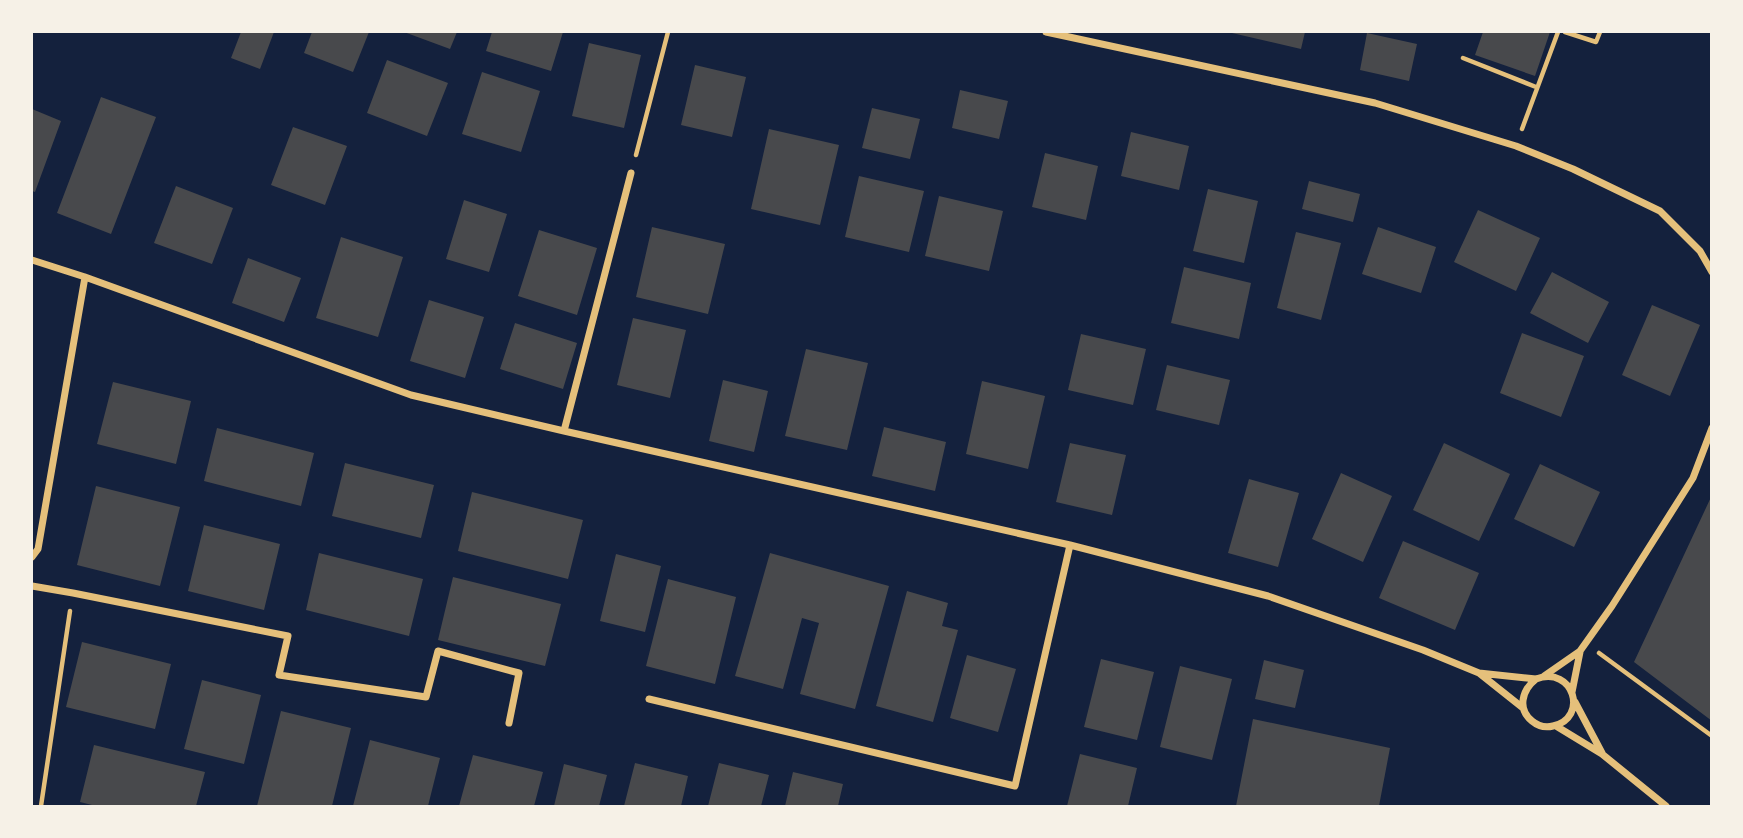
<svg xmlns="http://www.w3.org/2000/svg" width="1743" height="838" font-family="'Crimson Pro',serif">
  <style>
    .building { fill: #48494c }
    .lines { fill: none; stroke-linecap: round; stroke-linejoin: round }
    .path { stroke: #e5c07b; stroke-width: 4.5 }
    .minor { stroke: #e5c07b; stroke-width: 7 }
  </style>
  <rect width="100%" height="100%" fill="#14213d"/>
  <path class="building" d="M241 32H274L260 69 231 58Z
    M312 32H369L353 72 304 53Z
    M404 32H457L450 49Z
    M492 32H563L551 71 486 51Z
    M1483 32H1550L1535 76 1475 55Z
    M1232 33V32H1305L1301 49Z
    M1367 33 1417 44 1409 81 1360 70Z
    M589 43 641 55 624 128 572 116Z
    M387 60 448 83 427 136 367 113Z
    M695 65 746 77 732 137 681 125Z
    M482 72 540 91 521 152 462 134Z
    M960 90 1008 101 999 139 952 128Z
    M101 97 156 117 111 234 57 213Z
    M872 108 920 119 910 159 862 148Z
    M32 109 61 121 35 192 32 191Z
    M293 127 347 146 325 205 271 185Z
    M769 129 839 145 820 225 751 209Z
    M1131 132 1189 146 1179 190 1121 176Z
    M1045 153 1098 166 1086 220 1032 207Z
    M859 176 924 191 909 252 845 237Z
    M1309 181 1360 194 1353 222 1302 209Z
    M176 186 233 208 212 264 154 243Z
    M1208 189 1258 201 1244 263 1193 251Z
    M939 196 1003 211 989 271 925 256Z
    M464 200 507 214 489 272 446 259Z
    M1478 210 1540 238 1516 291 1454 262Z
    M652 227 725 244 708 314 636 297Z
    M1378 227 1436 247 1421 293 1362 274Z
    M539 230 597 248 577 315 518 296Z
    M1296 232 1341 243 1321 320 1277 308Z
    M341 237 403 257 378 337 316 318Z
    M248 258 301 278 284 322 232 303Z
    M1184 267 1251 283 1239 339 1171 323Z
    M1552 272 1609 302 1588 343 1530 313Z
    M429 300 484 317 465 378 410 361Z
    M1652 305 1700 325 1670 396 1622 375Z
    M633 318 686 330 670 398 617 385Z
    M515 323 577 343 563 389 500 369Z
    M1522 333 1584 356 1561 417 1500 393Z
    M1081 334 1146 349 1133 405 1068 390Z
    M806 349 868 363 847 450 785 436Z
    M1167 365 1230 380 1219 425 1156 410Z
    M723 380 768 391 754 452 709 441Z
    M982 381 1045 396 1028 469 966 454Z
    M113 382 191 401 176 464 97 444Z
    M884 427 946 442 935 491 872 476Z
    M217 428 314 453 301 506 204 481Z
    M1070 443 1126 455 1112 515 1056 502Z
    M1444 443 1510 474 1479 541 1413 510Z
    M345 463 434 485 421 538 332 516Z
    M1540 464 1600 492 1574 547 1514 519Z
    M1341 473 1392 496 1363 562 1312 539Z
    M1249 479 1299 493 1278 567 1228 553Z
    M96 486 180 507 160 586 77 565Z
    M472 492 583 520 568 579 458 551Z
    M1712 495V721L1634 662Z
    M204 525 280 544 264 610 188 591Z
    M1403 541 1479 573 1455 630 1379 598Z
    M319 553 423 579 409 636 306 610Z
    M770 553 889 586 855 709 800 694 819 623 802 618 783 689 735 676Z
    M616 554 661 566 645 632 600 621Z
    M453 577 561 604 545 666 438 640Z
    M668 579 736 597 715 684 646 666Z
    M907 591 948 603 942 626 958 630 933 722 876 706Z
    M82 642 171 664 155 729 66 707Z
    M967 655 1016 669 998 732 950 718Z
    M1101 659 1154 672 1137 740 1084 727Z
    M1264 660 1304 670 1295 708 1255 699Z
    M1180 666 1232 679 1212 760 1160 747Z
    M202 680 261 695 244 764 184 749Z
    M281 711 351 728 332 806H257Z
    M1253 719 1390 748 1379 806H1236Z
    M370 740 440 758 428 806H353Z
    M94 745 205 772 196 806H96L80 802Z
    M1080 754 1137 768 1128 806H1067Z
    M473 755 543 772 534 806H459Z
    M635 763 688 776 681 806H624Z
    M719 763 769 775 761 806H708Z
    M564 764 607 775 599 806H554Z
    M793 772 843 784 838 806H785Z"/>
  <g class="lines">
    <path class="path" d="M1565 32 1596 42 1600 32
      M1463 58 1536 87
      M1522 129 1558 32
      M636 155 668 32
      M1599 653 1712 736
      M41 806 70 611"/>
    <path class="minor" d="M1046 32 1375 103 1516 146 1573 169 1660 211 1700 251 1712 272
      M32 260 85 277 411 395 564 431 1070 545 1268 596 1423 650 1479 673 1536 679C1574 665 1589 718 1553 726 1545 728 1538 726 1532 721 1517 709 1522 690 1536 679
      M564 431 631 173
      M32 557 38 549 85 277
      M32 586 73 593 288 636 279 675 426 697 438 651 519 673 509 723
      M1479 673 1523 708
      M1544 676 1580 651 1612 606 1693 478 1712 428
      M1572 692 1580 652
      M649 699 1015 786 1070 545
      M1575 702 1602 753
      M1556 726 1602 754 1666 806"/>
  </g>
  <rect width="1743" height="838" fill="none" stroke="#f6f1e7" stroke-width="66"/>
</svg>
